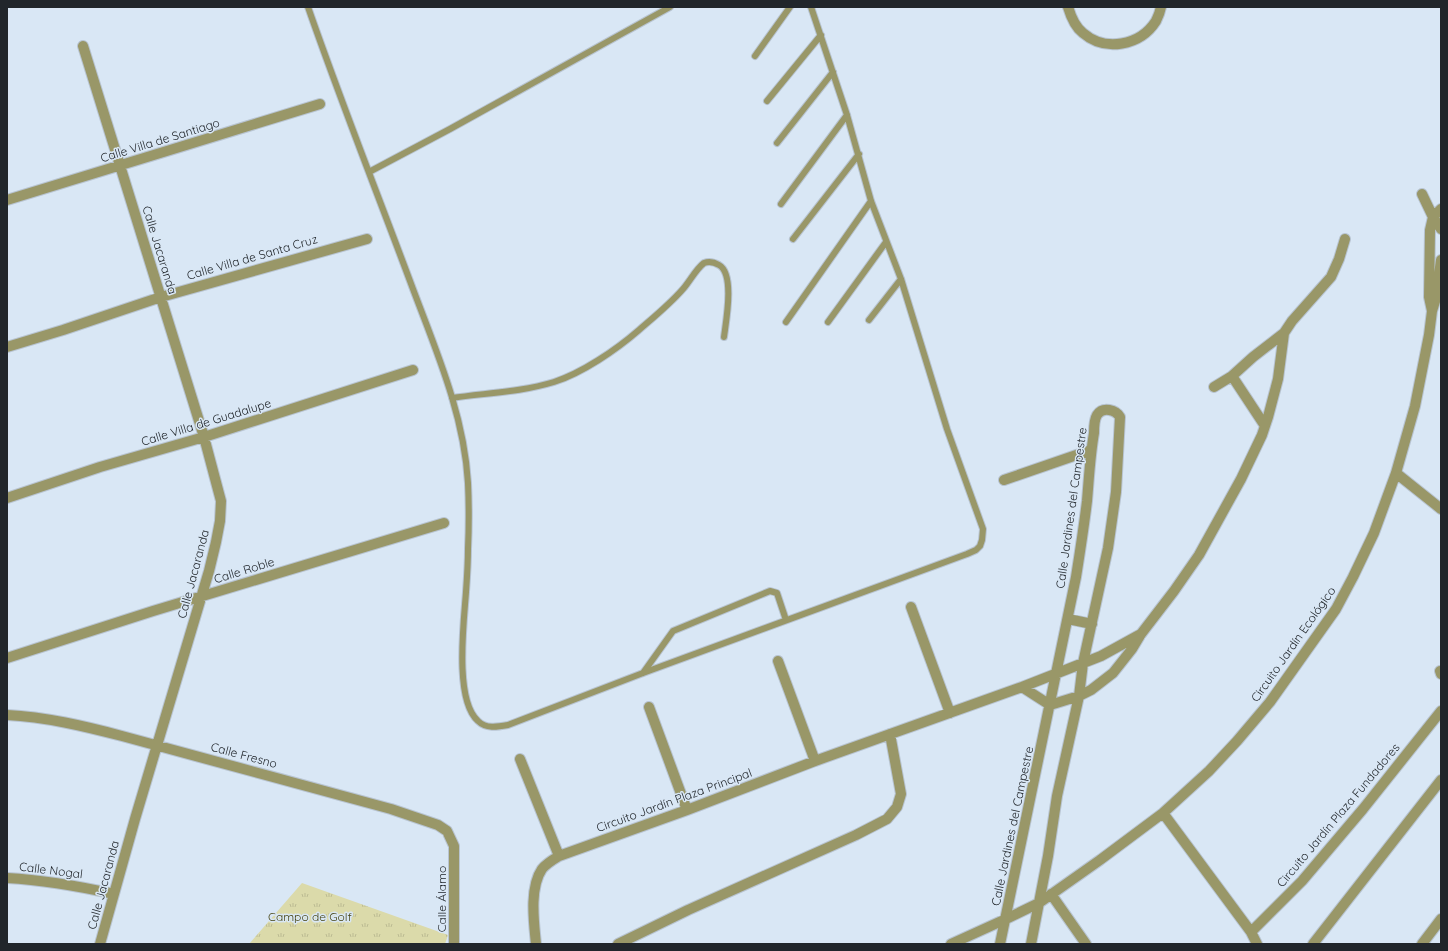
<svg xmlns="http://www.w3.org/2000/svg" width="1448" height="951" font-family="Quicksand,sans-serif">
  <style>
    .grass { fill: url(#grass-tufts) }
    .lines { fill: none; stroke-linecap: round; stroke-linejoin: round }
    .service-casing { stroke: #b8c4d1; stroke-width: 8 }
    .minor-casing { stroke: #b8c4d1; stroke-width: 12 }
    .service { stroke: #999768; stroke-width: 6 }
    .minor { stroke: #999768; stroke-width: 10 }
    .labels { text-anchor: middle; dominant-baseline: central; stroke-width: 3; stroke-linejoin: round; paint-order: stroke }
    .street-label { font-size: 12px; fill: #21262b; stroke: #d9e7f5 }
    .park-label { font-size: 12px; fill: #454310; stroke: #d9e7f5 }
  </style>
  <defs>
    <pattern id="grass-tufts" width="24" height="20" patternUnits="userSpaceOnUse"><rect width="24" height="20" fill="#dbdaaa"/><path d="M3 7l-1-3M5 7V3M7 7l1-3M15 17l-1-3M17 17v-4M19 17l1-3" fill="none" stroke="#bcbb92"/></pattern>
  </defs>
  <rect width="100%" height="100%" fill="#d9e7f5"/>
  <path class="grass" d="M302 883 448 935 445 944H249Z"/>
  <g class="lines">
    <g class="service-casing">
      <path id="service" d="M308 7C340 99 376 190 410 281 434 346 464 412 468 483 469 505 469 527 468 549 468 563 467 578 466 592 464 621 454 700 478 721 486 729 497 727 508 725L643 673 967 554 976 550 980 546 982 540 983 529 947 429 901 279 871 201 847 115 811 7
        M755 56 790 7
        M767 101 821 35
        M777 143 833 72
        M369 172 450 129 670 7
        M781 204 847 115
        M793 239 859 154
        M869 320 901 279
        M786 322 871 201
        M828 322 886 242
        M452 398C486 393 521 392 554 382 582 373 616 350 639 330 654 317 670 304 683 289 690 281 696 269 704 263 709 261 714 262 719 265 735 274 726 321 724 337
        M643 673 673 631 770 591 777 593 786 620"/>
    </g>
    <g class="minor-casing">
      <path id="minor" d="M1068 7C1071 17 1075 27 1083 33 1105 52 1140 46 1156 21 1158 17 1160 12 1161 7
        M83 46 204 437 221 501 220 521 216 542 209 571 135 819 100 944
        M1422 194 1433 217 1441 229
        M7 200 320 104
        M1432 311 1429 297 1430 230 1433 217 1441 209
        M7 347 63 330 161 297 367 239
        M1232 376 1265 426
        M1214 387 1232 376 1253 357 1284 333 1292 321 1331 277 1339 259 1345 239
        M1396 473 1441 509
        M1004 480 1091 450
        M7 498 100 467 204 437 413 370
        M911 607 950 713
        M1068 619 1092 624
        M7 658 153 611 444 523
        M778 661 815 761
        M1440 671 1441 674
        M1022 687 1050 705 1079 696 1091 690 1113 673 1132 649 1141 634 1174 591 1199 555 1241 479 1262 435 1268 417 1278 379 1284 333
        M649 707 687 810
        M7 715C46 717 84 726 122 736L391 809 438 825 447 831 454 846V944
        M520 759 559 856
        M1163 813 1251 932 1257 944
        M7 878C43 880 78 886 114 894
        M1051 894 1086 944
        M1251 932 1302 881 1363 809 1441 711
        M536 944C534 923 529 888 542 869 546 864 554 859 559 856L687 810 815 761 1022 687 1101 656 1141 634
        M618 944 688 910 856 835 887 819 897 807 901 794 890 734
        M951 944 1006 919 1039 903 1100 860 1163 813 1209 771 1237 741 1270 702 1336 609 1353 577 1374 533 1396 473 1415 406 1429 335 1432 311 1436 298 1441 260
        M1000 944 1076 577C1080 552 1084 526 1087 501 1089 478 1090 456 1094 433 1094 428 1094 420 1097 415 1103 406 1116 410 1120 417L1116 492 1108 548 1083 663 1079 696 1057 796 1048 856 1031 944
        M1313 944 1441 780
        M1422 944 1441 919"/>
    </g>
    <use href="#service" class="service"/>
    <use href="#minor" class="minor"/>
  </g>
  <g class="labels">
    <g class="street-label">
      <text transform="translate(160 140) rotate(-17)">Calle Villa de Santiago</text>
      <text transform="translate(160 250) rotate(73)">Calle Jacaranda</text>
      <text transform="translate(252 257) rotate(-16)">Calle Villa de Santa Cruz</text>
      <text transform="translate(206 422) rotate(-17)">Calle Villa de Guadalupe</text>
      <text transform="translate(1071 508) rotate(-82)">Calle Jardines del Campestre</text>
      <text transform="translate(244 570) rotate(-17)">Calle Roble</text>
      <text transform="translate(193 574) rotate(-75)">Calle Jacaranda</text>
      <text transform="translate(1293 644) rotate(-55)">Circuito Jardín Ecológico</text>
      <text transform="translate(244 755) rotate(15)">Calle Fresno</text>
      <text transform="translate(674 800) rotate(-20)">Circuito Jardín Plaza Principal</text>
      <text transform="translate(1338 815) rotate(-50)">Circuito Jardín Plaza Fundadores</text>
      <text transform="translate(1012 826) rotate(-78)">Calle Jardines del Campestre</text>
      <text transform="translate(51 870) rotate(7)">Calle Nogal</text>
      <text transform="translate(103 885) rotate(-75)">Calle Jacaranda</text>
      <text transform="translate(441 899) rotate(-90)">Calle Álamo</text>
    </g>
    <g class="park-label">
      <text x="310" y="916">Campo de Golf</text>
    </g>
  </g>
  <rect width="1448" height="951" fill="none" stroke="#21262b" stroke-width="16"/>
</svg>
